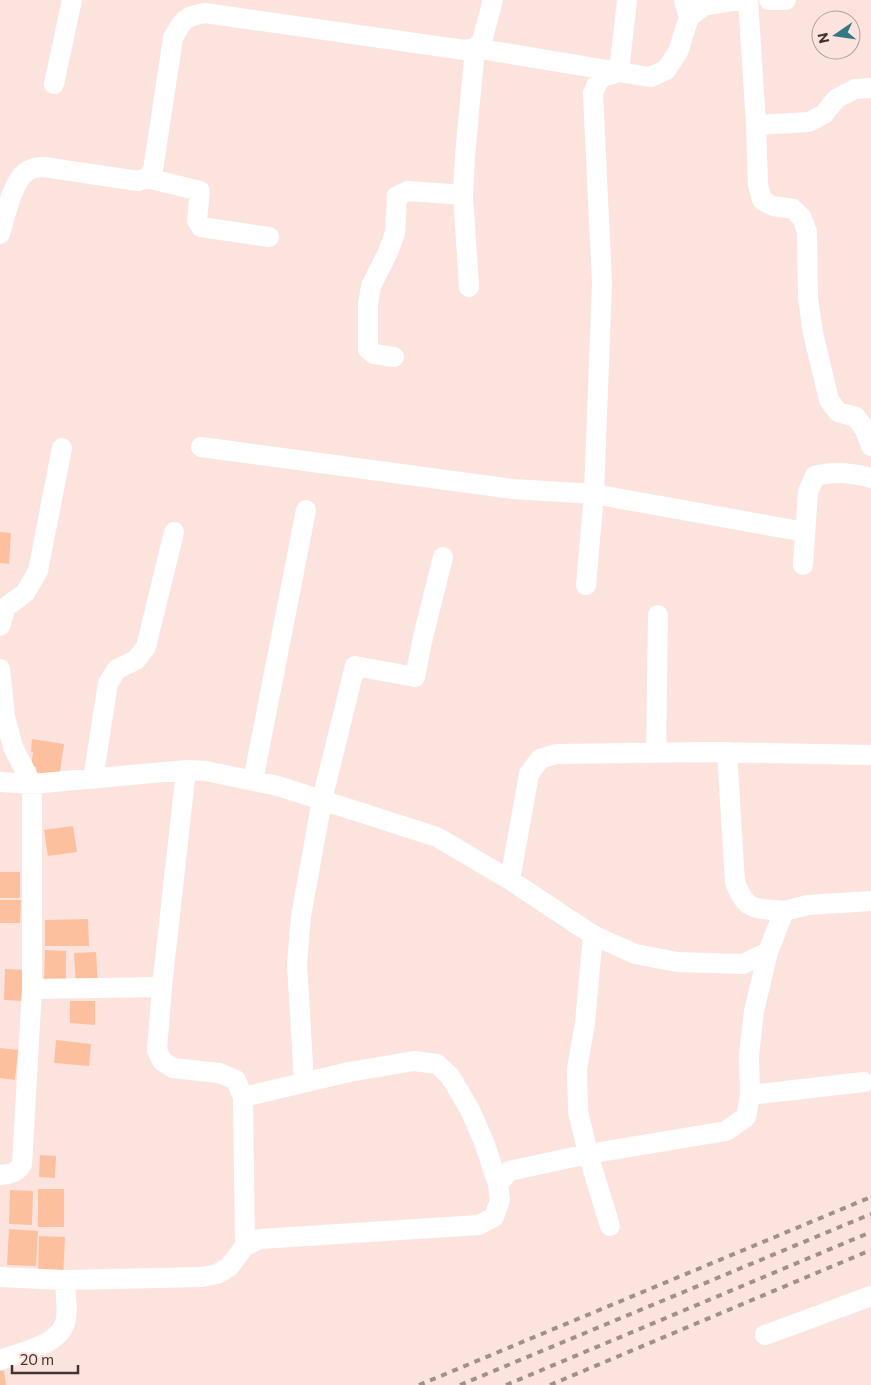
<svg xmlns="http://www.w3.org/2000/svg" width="871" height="1385" font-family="Commissioner,sans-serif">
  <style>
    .building { fill: #fdc09f }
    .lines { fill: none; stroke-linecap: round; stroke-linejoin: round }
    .street { stroke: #fff; stroke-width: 20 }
    .rail { stroke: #a48e8a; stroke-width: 4; stroke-dasharray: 6 6; stroke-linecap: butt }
  </style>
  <rect width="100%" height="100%" fill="#fde3de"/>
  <path class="building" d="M0 532 11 533 9 564 0 563Z
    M32 739 64 744 59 778 35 774 36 767H31L33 752H31Z
    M73 826 77 852 48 856 44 830Z
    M0 872H20V898H0Z
    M0 900H21L20 923H0Z
    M88 919 89 946H45V920Z
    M45 950 66 951V983L44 982Z
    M96 952 98 984 76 985 74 953Z
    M5 969 25 970 24 1001 4 1000Z
    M70 1001H95V1025L70 1023Z
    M56 1040 91 1044 89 1066 54 1063Z
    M0 1048 18 1050 15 1080 0 1078Z
    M40 1155 56 1156 55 1178 39 1177Z
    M38 1189H64V1227H38Z
    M10 1190 33 1191 32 1225 9 1224Z
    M9 1229 38 1231 36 1266 7 1265Z
    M39 1236 65 1237 63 1277 38 1276Z
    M0 1371H4L6 1385H0Z"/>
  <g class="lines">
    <path class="street" d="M684 0 689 17
      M748 0 756 125 758 185 762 200 773 206 793 209 802 218 807 232 808 298 813 333 829 400 838 412 856 417 865 430 871 446
      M769 0H786
      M54 84 72 0
      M756 125 809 122 824 114 836 99 855 89 871 88
      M147 178 200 191 197 220 201 227 269 237
      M0 234C5 217 12 182 26 172 31 168 38 167 44 167L138 181 147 178 153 170 173 38C182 21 185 16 205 13L464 50 475 48 482 41 493 0
      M469 287 463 195 465 156 475 48 619 72 627 0
      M394 357 374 354 368 349V304L371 286 388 252 395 233 397 196 408 191 463 195
      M201 447 513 489 594 494 805 532
      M803 565 808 492 815 476C833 471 853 473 871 478
      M586 585 594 494 602 283 593 93 600 78 619 72 650 77 666 70 678 52 689 17 704 6 739 0
      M0 626 6 607 25 593 38 571 62 448
      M0 669 5 717 13 747 32 784V989L162 987 186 770
      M727 752 735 882C746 912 755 908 784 911
      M656 753 658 615
      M93 779 108 683 117 669 136 660 146 647 174 532
      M253 781 306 510
      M0 782 32 784 186 770 206 771 278 786 437 837 510 880 593 935 635 954 677 962 743 964 768 952 784 911 808 905 871 901
      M510 880 529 774 540 759 556 754 708 752 871 755
      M593 935 585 1023 577 1069 578 1111 588 1154 610 1226
      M162 987 157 1050 162 1061 173 1068 219 1073 236 1080 243 1097 245 1246
      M304 1082 297 964 301 916 322 800 355 666 415 677 423 637 443 557
      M750 1095 864 1082
      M243 1097 349 1072 414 1061 437 1064 450 1076 470 1110 484 1142 498 1184
      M0 1175C10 1174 17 1173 22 1164L32 989
      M0 1277 65 1280 202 1277 217 1274 229 1267 245 1246 260 1239 479 1225 494 1217 500 1200 498 1184 509 1171 588 1154 726 1131 746 1117 750 1095 749 1055 754 1011 768 952
      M765 1335 871 1296
      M0 1360C21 1352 62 1345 66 1319 68 1307 65 1292 65 1280"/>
    <path class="rail" d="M419 1385 871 1197
      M460 1385 871 1214
      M506 1385 871 1232
      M550 1385 871 1250"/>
  </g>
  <g transform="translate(836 35) rotate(257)"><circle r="24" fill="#fde3de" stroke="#b39d98"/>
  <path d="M0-4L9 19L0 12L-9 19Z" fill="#327984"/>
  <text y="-8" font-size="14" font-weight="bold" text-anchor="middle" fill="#443330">N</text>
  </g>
  <path d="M12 1365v8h66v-8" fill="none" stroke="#443330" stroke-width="2.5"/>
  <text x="20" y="1365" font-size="15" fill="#443330" stroke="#fde3de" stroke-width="4" paint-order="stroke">20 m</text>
</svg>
